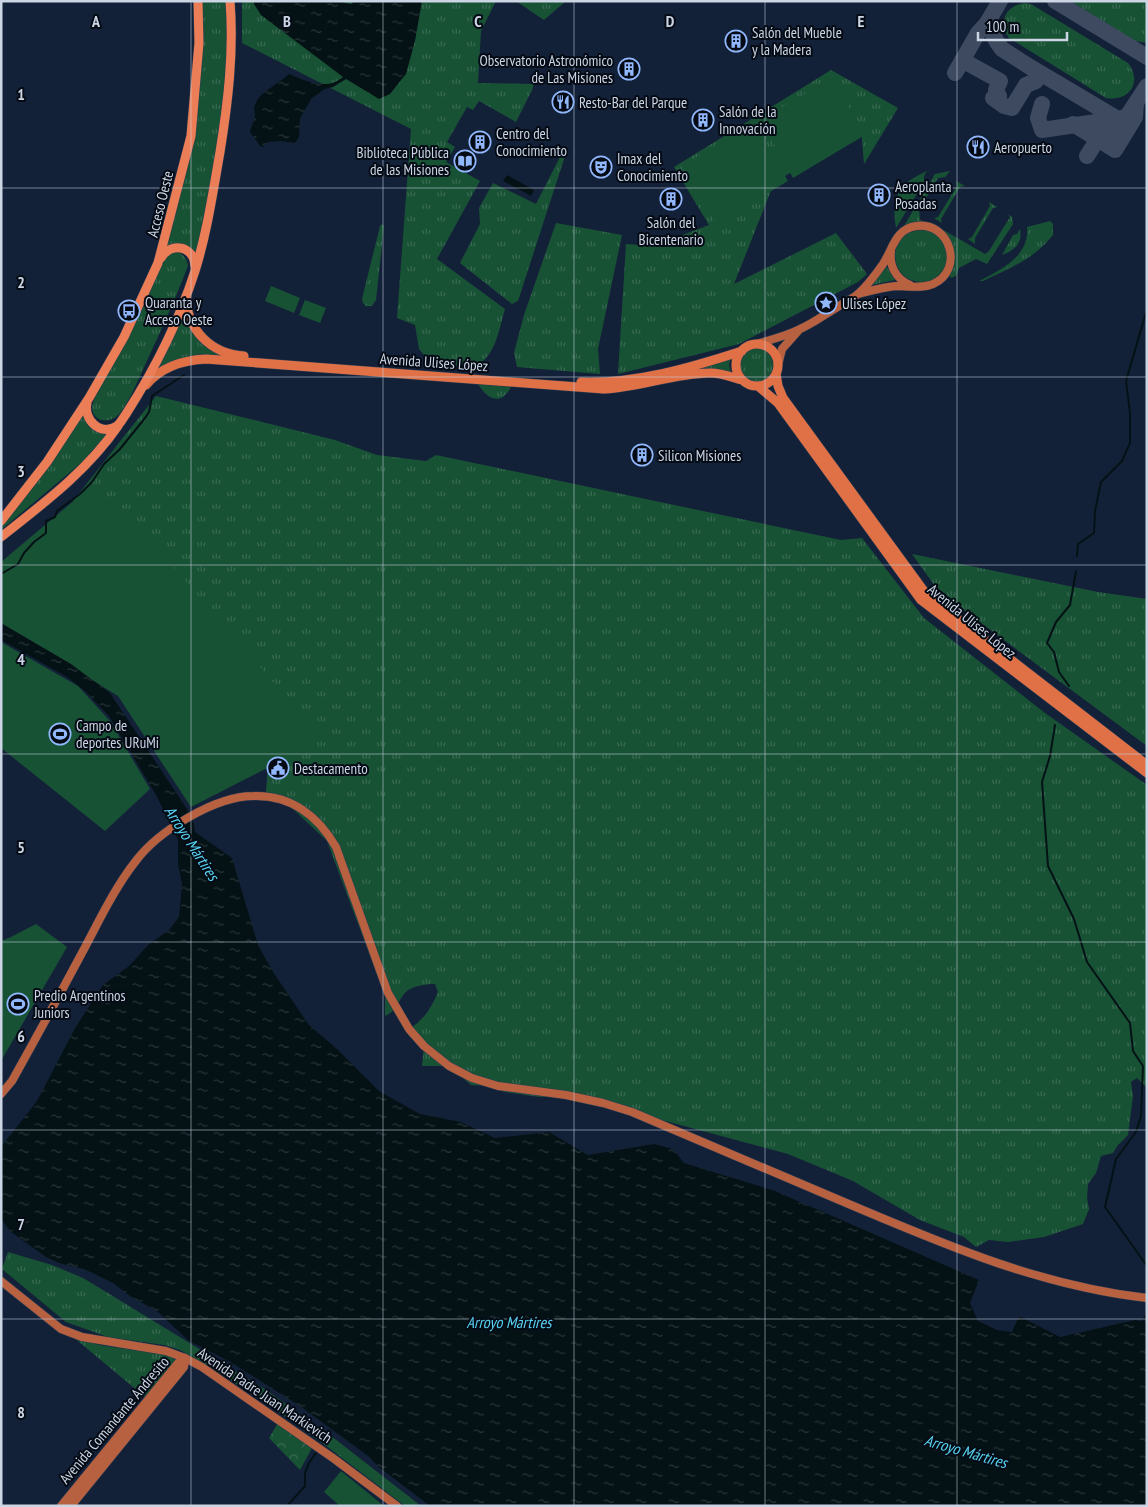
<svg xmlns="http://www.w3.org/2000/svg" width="1148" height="1507" font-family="'PT Sans Narrow',sans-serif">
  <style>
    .grass { fill: url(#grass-tufts) }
    .park { fill: url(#park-crowns) }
    .garden { fill: #185235 }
    .water { fill: url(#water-ripples) }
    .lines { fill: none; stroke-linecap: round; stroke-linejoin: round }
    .stream { stroke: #041216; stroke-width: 2 }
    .taxiway { stroke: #3d4a60; stroke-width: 16 }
    .secondary-casing { stroke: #303e54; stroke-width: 9 }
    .primary-casing { stroke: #303e54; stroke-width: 10 }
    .trunk-casing { stroke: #303e54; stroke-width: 10 }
    .secondary { stroke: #b76141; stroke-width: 8 }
    .primary { stroke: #e07147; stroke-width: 9 }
    .trunk { stroke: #eb7e56; stroke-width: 9 }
    .grid { fill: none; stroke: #cbd5e4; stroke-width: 1; stroke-opacity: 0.55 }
    .labels { text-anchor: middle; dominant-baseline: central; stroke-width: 4; stroke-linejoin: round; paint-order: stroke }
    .poi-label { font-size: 15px; fill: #cbd5e4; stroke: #050b15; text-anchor: start }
    .street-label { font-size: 15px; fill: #cbd5e4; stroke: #050b15 }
    .water-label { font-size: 16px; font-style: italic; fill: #58d4f4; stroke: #050b15 }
    .grid-label { font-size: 16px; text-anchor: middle; font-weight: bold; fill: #cbd5e4; stroke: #050b15; stroke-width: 4; stroke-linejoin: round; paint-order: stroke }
  </style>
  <defs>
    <pattern id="grass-tufts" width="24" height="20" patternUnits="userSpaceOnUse" patternTransform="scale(1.25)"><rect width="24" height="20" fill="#185235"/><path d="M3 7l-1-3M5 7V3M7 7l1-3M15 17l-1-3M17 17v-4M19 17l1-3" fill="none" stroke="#386a52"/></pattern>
    <pattern id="park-crowns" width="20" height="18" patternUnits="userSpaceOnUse" patternTransform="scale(1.25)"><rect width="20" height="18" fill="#185235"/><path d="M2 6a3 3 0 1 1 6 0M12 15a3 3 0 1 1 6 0" fill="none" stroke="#386a52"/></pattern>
    <pattern id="water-ripples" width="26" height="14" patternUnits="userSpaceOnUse" patternTransform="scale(1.25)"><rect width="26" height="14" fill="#041216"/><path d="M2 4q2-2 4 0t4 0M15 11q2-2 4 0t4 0" fill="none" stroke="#273438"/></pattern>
  </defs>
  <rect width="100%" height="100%" fill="#132138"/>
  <path class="grass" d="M199 1H228L229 35 222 119 196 262 192 252 165 250 192 136Z
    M242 1H496L481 31 478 83 533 84V88L516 122 479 101 473 110 467 107 447 142 455 147 446 162 480 181 437 259 505 309C499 328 495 364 470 366 457 367 443 363 430 362L419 349 415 325 397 318 411 129 242 43Z
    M516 1H566L544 20Z
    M1070 1H1147V43L1135 41Z
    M1024 3 1031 4 1128 63C1143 82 1129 102 1106 98L1009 38C998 23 1005 6 1024 3Z
    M831 70 898 108 864 164 861 128 774 183 734 284 836 233 867 274 858 282 739 344 618 374 626 244 653 246 709 225 674 167Z
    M562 153 565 156 518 301 512 304 460 263 480 224 479 208 493 183 536 204Z
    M927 171 924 176V182L896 228C891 198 898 184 927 171Z
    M950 171 945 177 938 178 919 210 920 220 926 223 904 226 935 174Z
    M956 181 965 186 960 187 941 219 942 223 934 218 938 217 957 186Z
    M989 202 997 207 993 208 975 238V244L968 239 972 237 990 206Z
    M1008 214 1012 217 1013 224 987 264 976 259 959 268 956 276 951 278 948 273 953 257 938 230 940 228 985 254 989 251 1010 217Z
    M1050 221 1053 224V235C1035 258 1009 269 983 281H979C1001 270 1030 256 1027 227Z
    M556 223 622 235 598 349 600 374 517 367 514 353 524 315Z
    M382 224 384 226 376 300 372 306H366L363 303 362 299 380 226Z
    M1020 229C1023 244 1014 250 1002 255L1013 235 1017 234Z
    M895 256a26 26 0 1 1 52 0a26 26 0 1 1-52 0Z
    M174 251C183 253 187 258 188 266 175 300 160 332 145 365 138 380 131 398 121 412 113 423 94 425 92 408 92 405 94 400 95 397L145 304 164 259 168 254Z
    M886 266 895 280 872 285Z
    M184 316 196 335 234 357 474 377 189 356 159 367Z
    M739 365a17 17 0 1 1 34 0a17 17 0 1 1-34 0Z
    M731 357 729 365 731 372 616 386 604 385Z
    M478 384 511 387C501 406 488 400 478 384Z
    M156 396 335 440 377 455 426 461 436 455 841 540 862 538 924 618 1045 713 1147 785V1088L1137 1078 1131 1082 1133 1096 1128 1135 1118 1145 1113 1153 1101 1156 1096 1173 1088 1184 1087 1198 1089 1209 1083 1224 1044 1237 1008 1242 989 1240 976 1247 964 1237 920 1220 853 1181 788 1154 632 1112 586 1104 566 1095 540 1097 504 1092 497 1086 471 1085 449 1066H422L424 1046 409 1029C424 1020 432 1007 438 992L435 984C426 984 411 986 405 993 397 1002 397 1011 385 1016V996L327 841 294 810 266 792 268 763 73 501Z
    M84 413C87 428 94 428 108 433L81 463 1 530V527L50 465Z
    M912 554 1098 592 1147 599V746L973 617 935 586Z
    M8 1252 52 1265 83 1278 116 1298 266 1390 326 1432 421 1506H405L321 1442 260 1399 202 1362 180 1350 164 1345 108 1337 66 1322 2 1269Z
    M72 1336 99 1345 167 1355 176 1360 145 1397Z"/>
  <path class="park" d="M279 1421 313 1446 300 1470 269 1438Z"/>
  <path class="garden" d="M832 78 865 135 793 178 760 120Z
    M754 124 788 181 716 224 682 166Z
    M271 286 300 298 294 313 265 301Z
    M305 300 326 308 320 323 299 315Z
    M89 488 142 531 321 737 310 746 191 807 118 696 1 624V562Z
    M1 642 78 686 110 721 150 789 105 831 1 748Z
    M36 924 67 947 1 1061V941L11 937Z
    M341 1471 384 1506H340L324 1492Z"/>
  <path class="water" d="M254 1H337L351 4 355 1H422L415 41 406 74 390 94 379 99 346 79 333 87 325 89 312 98 300 118 299 137 295 143 280 141 268 142 263 147 260 146 250 132C251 126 254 122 255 116 255 113 254 111 254 108 256 93 279 84 289 74 306 81 327 91 343 77L261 15 254 4Z
    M507 175 534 190 531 196 503 181Z
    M1 623 71 664 110 693 187 809 194 824 195 832 232 858 258 945 273 972 309 1025 337 1049 379 1091 420 1114 461 1122 495 1138 549 1132 588 1155 654 1144 673 1149 684 1163 775 1191 979 1280 970 1303 978 1321 997 1330 1012 1332 1019 1316 1060 1337 1135 1320 1147 1322V1506H430L380 1468 368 1456 300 1406 227 1360 189 1341 158 1312 130 1296 113 1283 84 1269 59 1263 46 1257 11 1232 1 1219V1147L37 1101 75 1028 103 985 129 966 148 945 169 930 179 917 182 884 178 864V840L156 795 109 716 86 692 67 677 1 640Z"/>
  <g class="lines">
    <path class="stream" d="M1077 556 1078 544 1094 533 1095 511 1101 482 1122 461 1130 443V413L1126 381 1147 309
      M1 574 18 564 24 553 34 542 46 533V521L55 517 57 511 80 494 92 482 104 464 120 449 145 418 149 412 152 396 184 375
      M1069 686 1059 672 1054 652 1047 643 1056 622 1070 605 1076 571
      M1055 725 1050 756 1042 782 1048 866 1074 919 1087 962 1130 1023 1133 1051 1143 1066 1141 1116 1136 1132 1116 1159 1105 1207 1147 1266
      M1143 1322 1147 1313
      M287 1506 305 1486V1473L309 1463 316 1453"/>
    <path class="taxiway" d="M1055 1 1147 57
      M987 23 997 42 1002 49 1030 67 1116 118
      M962 60 1000 81 996 90 999 96
      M955 73 978 33 987 23 1000 1
      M993 98 1004 106 1012 108 1026 85 1036 81 1040 73
      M1042 104 1038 118 1042 130 1123 118 1130 114
      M1073 124 1115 150 1135 117 1136 104
      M1087 156 1101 134 1117 128 1124 121 1147 86"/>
    <g class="secondary-casing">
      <path id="secondary" d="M891 251C889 266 896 279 910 285
        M756 344C771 340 786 336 800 329 812 324 824 315 836 308 843 303 852 299 858 294 867 286 876 274 883 264 893 249 895 229 916 226 950 221 965 270 933 284 922 289 908 286 896 286 883 287 870 291 858 294
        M778 365 782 349 798 331
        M1 1094 12 1081C36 1038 60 994 83 951 99 921 114 889 135 862 158 831 215 796 254 796 291 795 318 816 336 847L388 993 409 1029 424 1046 449 1066 472 1078 498 1086 566 1095 603 1103 632 1112C705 1143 778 1174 851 1205 948 1246 1041 1286 1147 1298
        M1 1281 61 1329 82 1337 166 1351 185 1358 202 1367 333 1458 397 1506
        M61 1506 178 1363 185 1358
        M71 1506 184 1367 185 1358"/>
    </g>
    <g class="primary-casing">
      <path id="primary" d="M186 297C187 330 211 354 244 356
        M736 365a21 21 0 1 1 42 0a21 21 0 1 1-42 0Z
        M776 374 778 386 783 398 926 594 1147 765
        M581 382C635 384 690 368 742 351
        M146 385C161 367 183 360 206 359L604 389C639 387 673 374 708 373 720 372 731 377 742 380
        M758 386 778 403 921 600 1147 773"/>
    </g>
    <g class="trunk-casing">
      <path id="trunk" d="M161 258C171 241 194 246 195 266
        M87 403C83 419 100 437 117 426 121 423 123 418 126 414 155 369 179 321 195 271 207 233 213 191 220 152 228 102 234 52 230 1
        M1 521 47 462 89 398 124 337 158 263 191 136 199 43 198 1
        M1 537C44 503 87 471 118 426"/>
    </g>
    <use href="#secondary" class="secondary"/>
    <use href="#primary" class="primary"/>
    <use href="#trunk" class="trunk"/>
  </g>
  <path class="grid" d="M191 1V1506M383 1V1506M574 1V1506M765 1V1506M957 1V1506M1 188H1147M1 377H1147M1 565H1147M1 754H1147M1 942H1147M1 1130H1147M1 1319H1147"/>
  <defs>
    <g id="building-ring" transform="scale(1.125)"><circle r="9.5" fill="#050b15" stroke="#91b8fd" stroke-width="1.5"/><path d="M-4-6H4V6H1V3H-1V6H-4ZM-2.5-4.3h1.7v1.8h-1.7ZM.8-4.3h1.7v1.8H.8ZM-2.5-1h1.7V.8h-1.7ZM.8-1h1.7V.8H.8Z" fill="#91b8fd"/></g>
    <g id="restaurant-ring" transform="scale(1.125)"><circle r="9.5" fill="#050b15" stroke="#91b8fd" stroke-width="1.5"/><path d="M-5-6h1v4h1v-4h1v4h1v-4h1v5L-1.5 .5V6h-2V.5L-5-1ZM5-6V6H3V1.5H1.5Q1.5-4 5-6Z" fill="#91b8fd"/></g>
    <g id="library-ring" transform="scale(1.125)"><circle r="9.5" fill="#050b15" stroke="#91b8fd" stroke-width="1.5"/><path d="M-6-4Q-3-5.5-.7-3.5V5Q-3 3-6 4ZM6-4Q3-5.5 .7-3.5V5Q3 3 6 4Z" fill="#91b8fd"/></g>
    <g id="theatre-ring" transform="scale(1.125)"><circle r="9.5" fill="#050b15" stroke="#91b8fd" stroke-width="1.5"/><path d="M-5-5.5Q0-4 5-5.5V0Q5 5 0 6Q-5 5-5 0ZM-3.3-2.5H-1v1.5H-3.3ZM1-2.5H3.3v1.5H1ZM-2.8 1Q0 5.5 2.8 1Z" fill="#91b8fd"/></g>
    <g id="sight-ring" transform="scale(1.125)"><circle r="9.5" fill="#050b15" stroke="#91b8fd" stroke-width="1.5"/><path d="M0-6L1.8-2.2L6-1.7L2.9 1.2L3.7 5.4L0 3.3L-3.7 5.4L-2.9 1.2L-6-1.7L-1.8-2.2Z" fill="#91b8fd"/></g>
    <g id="bus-ring" transform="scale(1.125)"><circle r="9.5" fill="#050b15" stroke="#91b8fd" stroke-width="1.5"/><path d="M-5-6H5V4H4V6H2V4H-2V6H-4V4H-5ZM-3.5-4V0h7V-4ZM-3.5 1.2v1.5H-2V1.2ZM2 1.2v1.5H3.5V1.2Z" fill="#91b8fd"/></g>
    <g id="stadium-ring" transform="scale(1.125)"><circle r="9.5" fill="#050b15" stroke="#91b8fd" stroke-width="1.5"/><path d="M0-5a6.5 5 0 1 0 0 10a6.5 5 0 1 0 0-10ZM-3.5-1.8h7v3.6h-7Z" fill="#91b8fd"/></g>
    <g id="civic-ring" transform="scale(1.125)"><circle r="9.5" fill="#050b15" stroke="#91b8fd" stroke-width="1.5"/><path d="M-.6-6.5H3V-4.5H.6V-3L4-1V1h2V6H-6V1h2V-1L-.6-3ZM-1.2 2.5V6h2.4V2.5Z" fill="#91b8fd"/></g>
  </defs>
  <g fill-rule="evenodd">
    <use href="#building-ring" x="736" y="41"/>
    <use href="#building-ring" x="629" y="69"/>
    <use href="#restaurant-ring" x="563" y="102"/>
    <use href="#building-ring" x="703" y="120"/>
    <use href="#building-ring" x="480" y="142"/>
    <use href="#restaurant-ring" x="978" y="147"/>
    <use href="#library-ring" x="465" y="161"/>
    <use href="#theatre-ring" x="601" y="167"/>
    <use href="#building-ring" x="879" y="195"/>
    <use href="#building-ring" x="671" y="199"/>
    <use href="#sight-ring" x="826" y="303"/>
    <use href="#bus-ring" x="129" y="311"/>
    <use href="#building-ring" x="642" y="455"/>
    <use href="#stadium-ring" x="60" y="734"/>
    <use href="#civic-ring" x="278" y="768"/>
    <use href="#stadium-ring" x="18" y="1004"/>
  </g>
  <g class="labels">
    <g class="poi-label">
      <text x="752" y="32">Salón del Mueble<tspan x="752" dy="17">y la Madera</tspan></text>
      <text x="613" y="60" text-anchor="end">Observatorio Astronómico<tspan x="613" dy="17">de Las Misiones</tspan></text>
      <text x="579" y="102">Resto-Bar del Parque</text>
      <text x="719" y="111">Salón de la<tspan x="719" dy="17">Innovación</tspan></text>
      <text x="496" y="133">Centro del<tspan x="496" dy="17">Conocimiento</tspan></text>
      <text x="994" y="147">Aeropuerto</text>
      <text x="449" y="152" text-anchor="end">Biblioteca Pública<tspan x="449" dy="17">de las Misiones</tspan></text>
      <text x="617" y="158">Imax del<tspan x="617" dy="17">Conocimiento</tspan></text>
      <text x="895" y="186">Aeroplanta<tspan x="895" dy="17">Posadas</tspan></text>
      <text x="671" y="222" text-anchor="middle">Salón del<tspan x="671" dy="17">Bicentenario</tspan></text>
      <text x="145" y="302">Quaranta y<tspan x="145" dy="17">Acceso Oeste</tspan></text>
      <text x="842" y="303">Ulises López</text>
      <text x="658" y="455">Silicon Misiones</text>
      <text x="76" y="725">Campo de<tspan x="76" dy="17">deportes URuMi</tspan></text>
      <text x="294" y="768">Destacamento</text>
      <text x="34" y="995">Predio Argentinos<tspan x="34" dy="17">Juniors</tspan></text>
    </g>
    <g class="street-label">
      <text transform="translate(160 204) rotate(-76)">Acceso Oeste</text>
      <text transform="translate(434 362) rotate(4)">Avenida Ulises López</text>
      <text transform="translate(972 621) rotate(39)">Avenida Ulises López</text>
      <text transform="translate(265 1395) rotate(34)">Avenida Padre Juan Markievich</text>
      <text transform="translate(114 1420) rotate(-50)">Avenida Comandante Andresito</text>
    </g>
    <g class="water-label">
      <text transform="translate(192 843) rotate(57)">Arroyo Mártires</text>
      <text x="509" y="1322">Arroyo Mártires</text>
      <text transform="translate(966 1451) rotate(16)">Arroyo Mártires</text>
    </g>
  </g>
  <g class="grid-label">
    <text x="96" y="27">A</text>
    <text x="287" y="27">B</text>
    <text x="478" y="27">C</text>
    <text x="670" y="27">D</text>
    <text x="861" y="27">E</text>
    <text x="21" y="100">1</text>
    <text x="21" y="288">2</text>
    <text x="21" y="477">3</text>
    <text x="21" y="665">4</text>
    <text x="21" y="853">5</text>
    <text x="21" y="1042">6</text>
    <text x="21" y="1230">7</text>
    <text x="21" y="1418">8</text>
  </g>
  <rect width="1148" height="1507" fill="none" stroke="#cbd5e4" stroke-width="5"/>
  <path d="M978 32v8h89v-8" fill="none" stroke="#cbd5e4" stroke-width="2.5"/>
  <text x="986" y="32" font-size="15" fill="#cbd5e4" stroke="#050b15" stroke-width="4" paint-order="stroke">100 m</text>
</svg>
